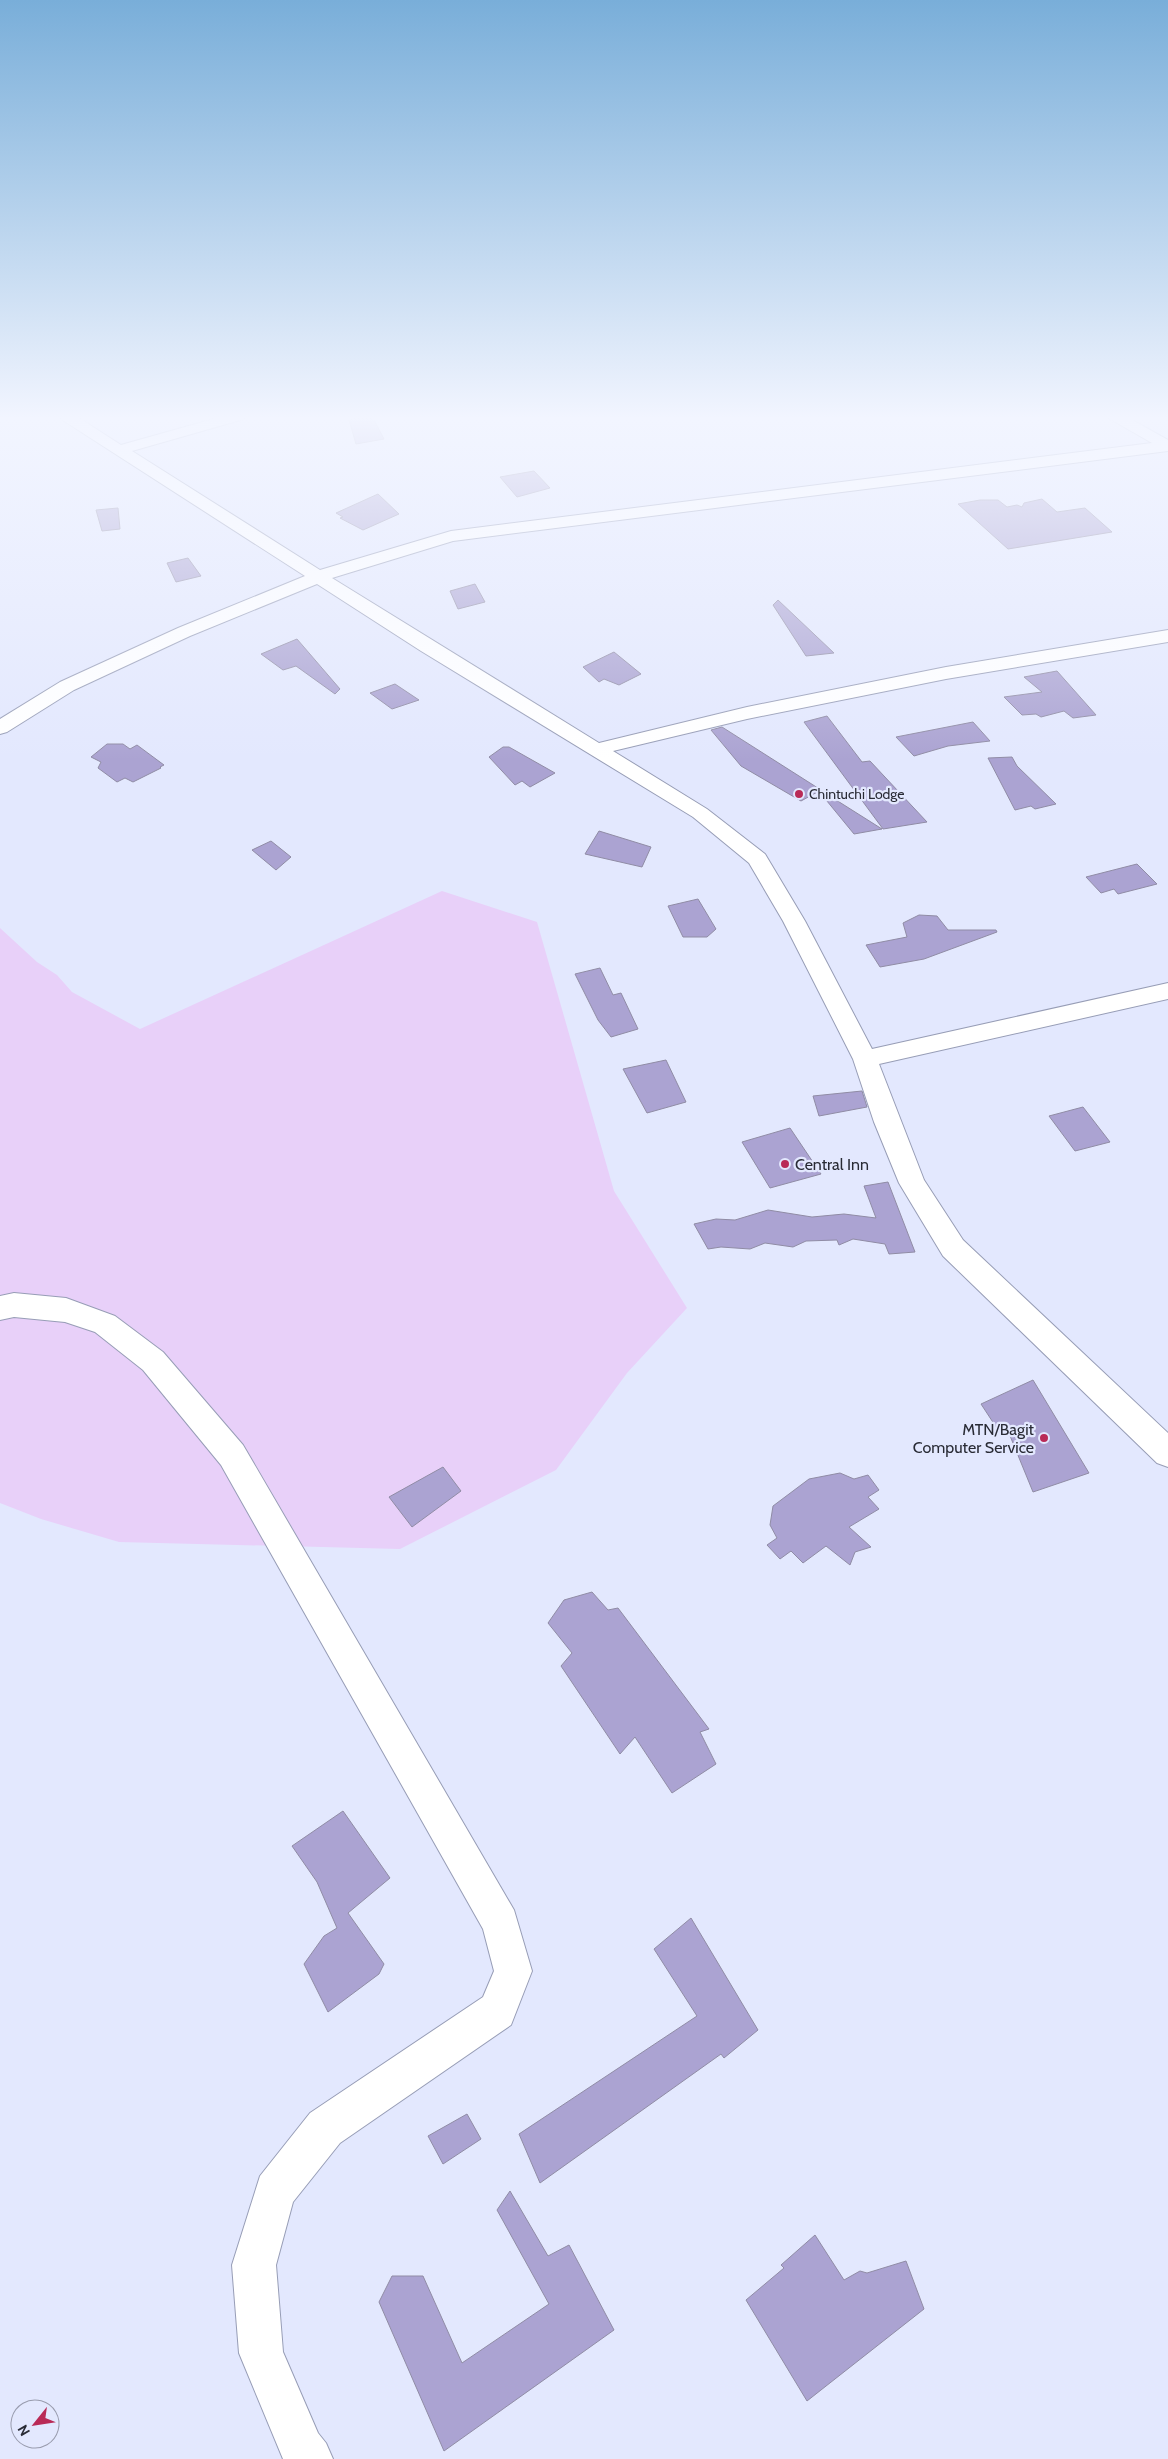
<svg xmlns="http://www.w3.org/2000/svg" width="1168" height="2459" font-family="Cabin,sans-serif">
  <style>
    .green { fill: #e8d0f9 }
    .building { fill: #aba3d2; stroke: #908ca5 }
    .lines { fill: none; stroke-linecap: round; stroke-linejoin: round }
    .minor-casing { stroke: #979db6; stroke-width: 2 }
    .minor { fill: #fff; fill-rule: evenodd }
    .poi-dot { fill: #b92a57; stroke: #e3e8fe; stroke-width: 2 }
    .labels { text-anchor: middle; dominant-baseline: central; stroke-width: 4.5; stroke-linejoin: round; paint-order: stroke }
    .far-poi-label { font-size: 14px; fill: #292b35; stroke: #e3e8fe; text-anchor: start }
    .poi-label { font-size: 16px; fill: #292b35; stroke: #e3e8fe; text-anchor: start }
  </style>
  <rect width="100%" height="100%" fill="#e3e8fe"/>
  <path class="green" d="M442 891 537 922 614 1191 687 1308 627 1373 556 1470 400 1549 119 1542 41 1519 0 1503V928L37 962 57 975 72 992 140 1029Z"/>
  <path class="building" d="M372 416 384 439 356 444 349 420Z
    M534 471 550 488 517 497 500 477Z
    M378 494 399 514 363 530 340 518 343 517 336 513Z
    M1042 499 1057 512 1085 508 1112 532 1008 549 958 504 980 500H998L1007 507 1017 505 1022 507 1024 503Z
    M118 508 120 529 102 531 96 510Z
    M188 558 201 576 176 582 167 563Z
    M475 584 485 602 458 609 450 591Z
    M778 600 834 653 806 656 773 605Z
    M297 639 340 689 335 694 296 666 283 670 261 654Z
    M614 652 641 674 619 685 604 679 599 682 583 667Z
    M1057 671 1096 715 1073 718 1064 711 1041 717 1036 714 1022 715 1004 697 1042 692 1024 677Z
    M395 684 419 700 392 709 370 693Z
    M827 716 862 762 870 761 927 822 883 829 804 722Z
    M973 722 990 741 948 746 914 756 896 737Z
    M722 727 821 790 801 801 741 766 711 730Z
    M107 744H123L130 749 137 745 164 765 160 767 161 768 133 782 125 778 117 782 98 768 101 762 91 757Z
    M503 747H509L555 773 530 787 522 781 515 785 489 757Z
    M1012 757 1017 766 1056 804 1035 809 1031 806 1015 810 988 758Z
    M825 793 882 829 854 834 822 795Z
    M599 831 651 847 642 867 585 854Z
    M271 841 291 857 276 870 252 850Z
    M1137 864 1157 884 1118 894 1114 889 1101 893 1086 877Z
    M698 899 716 929 707 937H683L668 906Z
    M919 915 937 916 948 930H996L997 932 924 959 880 967 866 945 907 937 903 923Z
    M600 968 613 995 621 993 638 1029 611 1037 598 1020 575 974Z
    M666 1060 686 1102 647 1113 623 1069Z
    M862 1091 867 1107 819 1116 813 1096Z
    M1083 1107 1110 1142 1075 1151 1049 1116Z
    M790 1128 821 1174 770 1188 742 1142Z
    M888 1182 915 1252 889 1254 885 1244 853 1239 839 1245 837 1240 806 1241 793 1247 765 1243 750 1249 721 1247 708 1249 694 1224 716 1219 735 1220 768 1210 812 1217 844 1214 876 1218 864 1186Z
    M1033 1380 1089 1473 1033 1492 1006 1426 998 1430 981 1404Z
    M443 1467 461 1491 412 1527 389 1497Z
    M840 1473 854 1479 868 1475 879 1490 868 1497 879 1509 849 1527 871 1547 855 1552 850 1565 826 1546 803 1563 791 1551 780 1559 767 1545 777 1538 770 1525 773 1506 809 1479Z
    M592 1592 608 1610 618 1608 709 1729 700 1732 716 1764 672 1793 635 1737 620 1754 561 1666 572 1653 548 1623 564 1600Z
    M343 1811 390 1878 348 1913 384 1964 379 1974 328 2012 304 1964 324 1936 337 1928 317 1882 292 1846Z
    M691 1918 758 2030 724 2058 721 2054 540 2183 519 2134 697 2016 654 1949Z
    M467 2114 481 2139 443 2164 428 2136Z
    M510 2191 548 2256 569 2245 614 2330 444 2451 379 2302 392 2276H423L462 2363 549 2304 497 2210Z
    M815 2235 844 2280 860 2271 867 2273 906 2261 924 2309 807 2401 746 2300 784 2268 781 2265Z"/>
  <g class="lines">
    <g class="minor-casing">
      <path id="minor" d="M59 416H76L121 445 224 416H246L244 419 132 451 320 570 451 531 1152 443 1110 419 1108 416H1125L1168 440V451L453 541 332 578 599 743 747 707 946 667 1168 630V642L946 679 747 719 613 751 707 809 765 854 805 921 872 1049 1168 983V999L879 1064 924 1180 963 1240 1168 1433V1467L1157 1463 943 1256 899 1183 874 1122 853 1059 783 921 749 863 693 817 421 651 317 584 190 636 74 690 7 732 0 734V719L60 682 178 628 305 576 61 419Z
        M14 1293 66 1298 115 1316 163 1352 243 1445 514 1910 532 1971 511 2025 340 2143 293 2202 276 2265 283 2352 318 2433 326 2443 333 2459H283L239 2353 232 2265 260 2176 310 2113 483 1997 494 1971 483 1929 221 1465 143 1370 95 1332 65 1322 14 1317 0 1320V1296Z"/>
    </g>
    <use href="#minor" class="minor"/>
  </g>
  <linearGradient id="sky" x2="0" y2="1"><stop stop-color="#79aed9"/><stop offset="0.55" stop-color="#f2f5ff"/><stop offset="1" stop-color="#f2f5ff" stop-opacity="0"/></linearGradient>
  <rect width="1168" height="760" fill="url(#sky)"/>
  <g class="poi-dot">
    <circle cx="799" cy="794" r="5"/>
    <circle cx="785" cy="1164" r="5"/>
    <circle cx="1044" cy="1438" r="5"/>
  </g>
  <g class="labels">
    <g class="far-poi-label">
      <text x="809" y="794">Chintuchi Lodge</text>
    </g>
    <g class="poi-label">
      <text x="795" y="1164">Central Inn</text>
      <text x="1034" y="1429" text-anchor="end">MTN/Bagit<tspan x="1034" dy="18">Computer Service</tspan></text>
    </g>
  </g>
  <g transform="translate(35 2424) rotate(240)"><circle r="24" fill="#e3e8fe" stroke="#999cae"/>
  <path d="M0-4L9 19L0 12L-9 19Z" fill="#b92a57"/>
  <text y="-8" font-size="14" font-weight="bold" text-anchor="middle" fill="#292b35">N</text>
  </g>
</svg>
